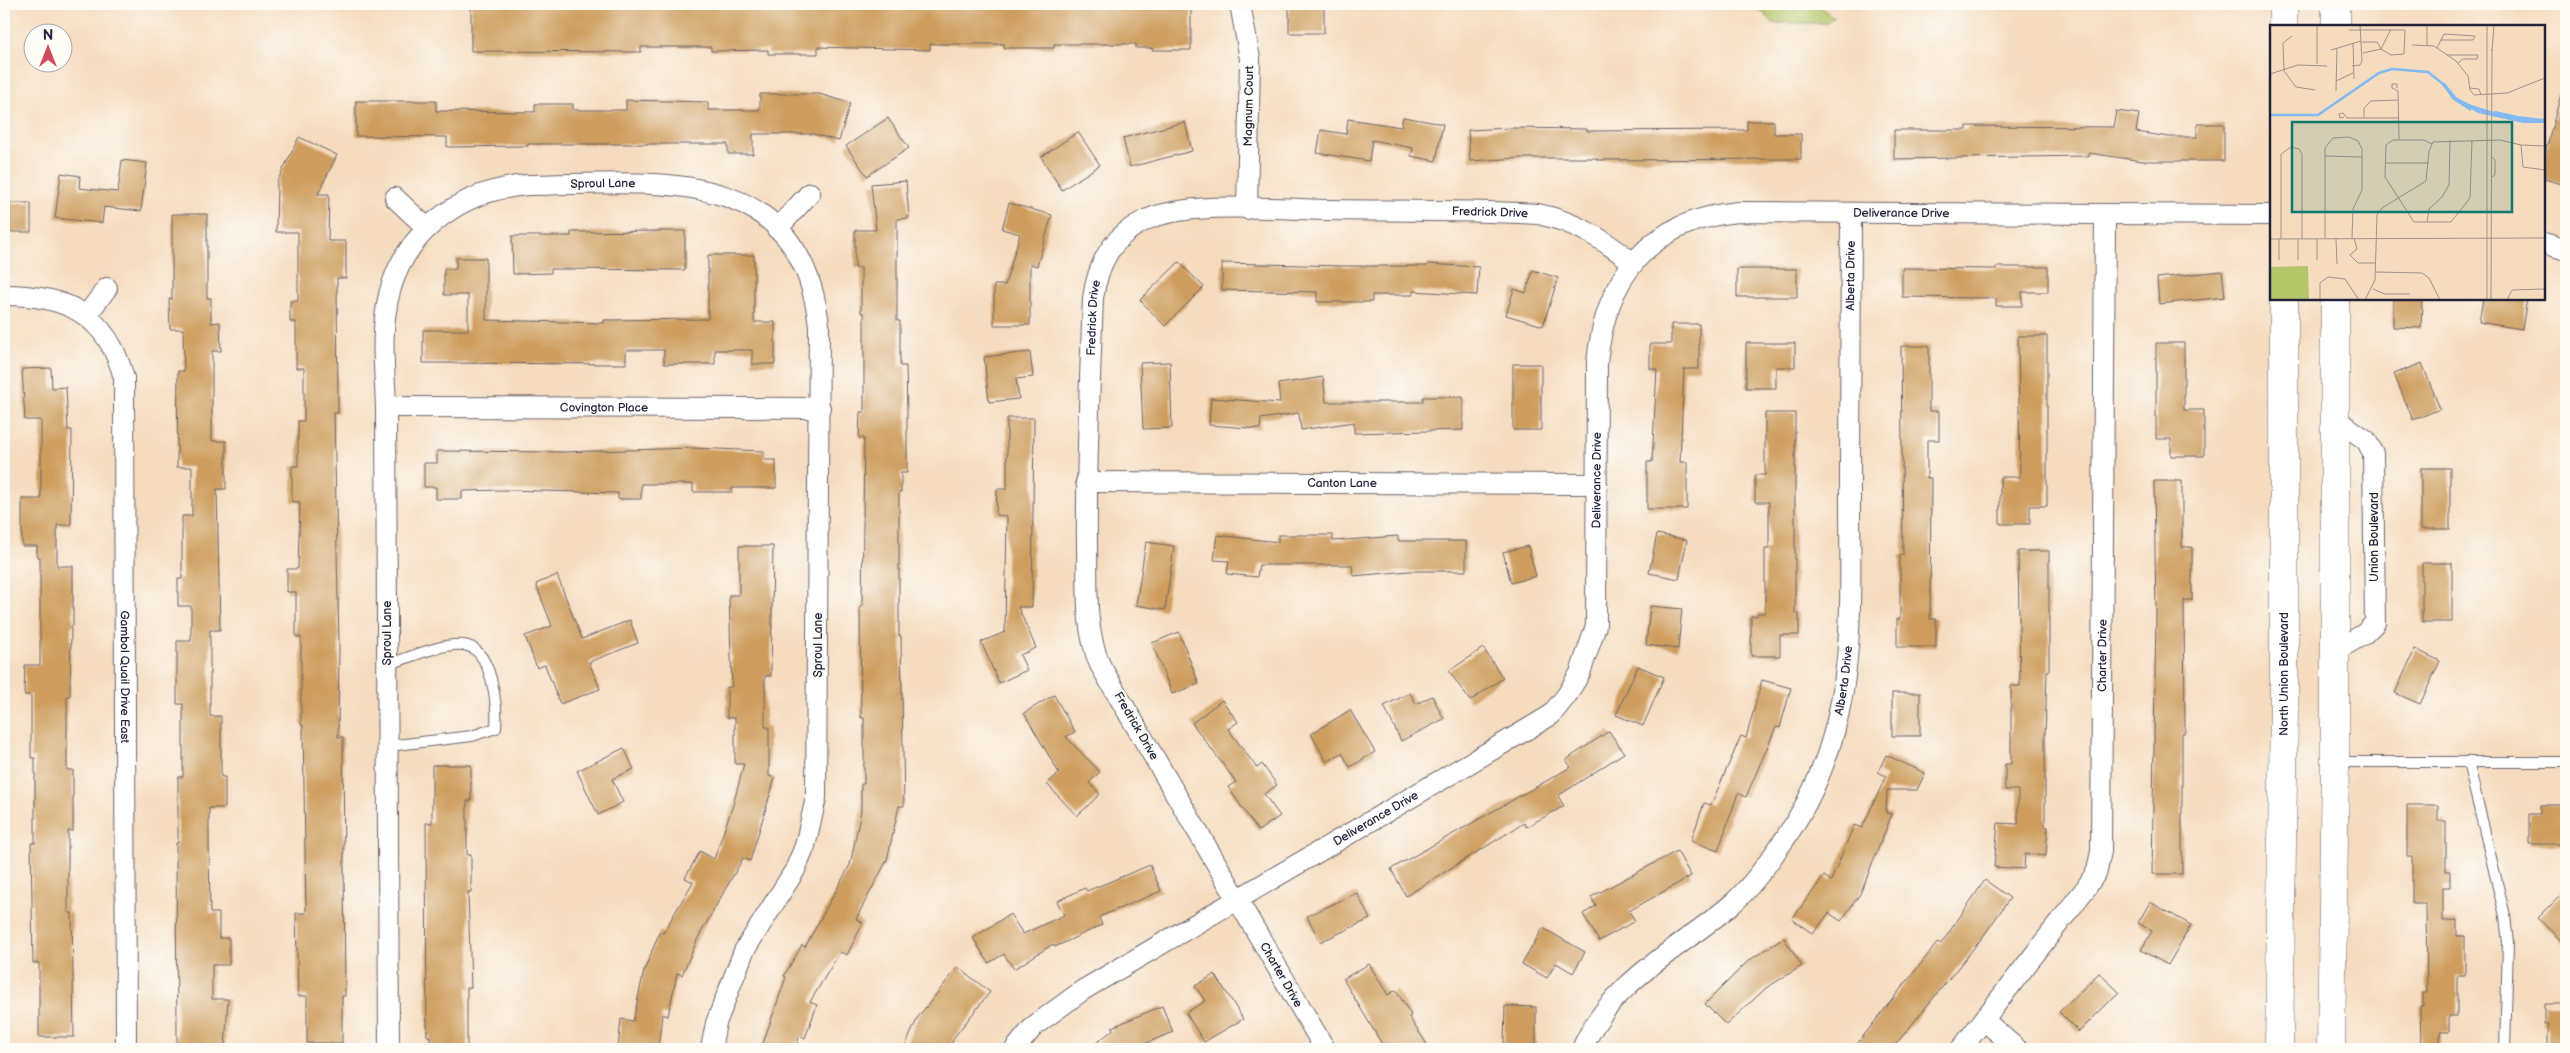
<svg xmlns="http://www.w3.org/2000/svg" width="2570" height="1053" font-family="'Balsamiq Sans',sans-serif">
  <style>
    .green { fill: #b5c66a; stroke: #6c7452 }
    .building { fill: #ce9d5d }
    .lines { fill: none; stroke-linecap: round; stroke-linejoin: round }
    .service-casing { stroke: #6c6369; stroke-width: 12 }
    .minor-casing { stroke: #6c6369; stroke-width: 22 }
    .primary-casing { stroke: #6c6369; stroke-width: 29 }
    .service { stroke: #fff; stroke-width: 10 }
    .minor { stroke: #fff; stroke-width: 20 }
    .primary { stroke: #fff; stroke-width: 28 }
    .labels { text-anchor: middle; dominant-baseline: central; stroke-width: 4.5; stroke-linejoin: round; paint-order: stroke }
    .street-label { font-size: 12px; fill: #22223b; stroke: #fdfcf7 }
    .inset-river { fill: none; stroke: #83baf3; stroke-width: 2.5 }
    .inset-road { fill: none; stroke: #a1928a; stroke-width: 1 }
    .view { fill: #0f766e; fill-opacity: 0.15; stroke: #0f766e; stroke-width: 2.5 }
    .inset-edge { fill: none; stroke: #22223b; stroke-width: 2.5 }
  </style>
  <rect width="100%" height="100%" fill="#fdfcf7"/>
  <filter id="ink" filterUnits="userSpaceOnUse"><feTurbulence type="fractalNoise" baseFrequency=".02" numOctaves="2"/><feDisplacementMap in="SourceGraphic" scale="10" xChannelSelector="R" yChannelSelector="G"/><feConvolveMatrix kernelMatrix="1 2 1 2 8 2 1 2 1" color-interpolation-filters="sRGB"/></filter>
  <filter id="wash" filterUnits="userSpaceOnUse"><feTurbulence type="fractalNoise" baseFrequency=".0096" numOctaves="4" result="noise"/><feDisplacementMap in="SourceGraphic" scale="20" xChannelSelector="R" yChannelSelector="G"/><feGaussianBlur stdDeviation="1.12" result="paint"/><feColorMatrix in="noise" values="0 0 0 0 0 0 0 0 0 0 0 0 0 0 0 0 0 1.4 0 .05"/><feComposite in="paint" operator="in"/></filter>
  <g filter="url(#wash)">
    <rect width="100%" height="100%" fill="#f5dcbf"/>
    <path class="green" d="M1754 4H1816L1833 17 1827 23H1773Z"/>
    <g id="blocks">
      <path class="building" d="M471 4H758V9H829V5L891 4H1191V50H1152V48H1136V44H1054V48H1004V44H930V50L818 47V54H768V50L711 51V47H641V52L471 51Z
        M1289 4H1324V33H1289Z
        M760 94H819L850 103 839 141 813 134H753V154H728V144H528V146L447 147V137L356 136V101H436V111L535 112V104H573V110H626V100L708 102V110H760Z
        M2561 94 2566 95V185L2544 179V157Z
        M2116 111 2139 114 2136 132 2169 137H2197V124H2224V161H2142L2089 153V156L1894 159V130H1967V126L2113 127Z
        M1403 117 1443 124 1436 161 1411 156 1413 148 1372 140 1369 161 1317 153 1321 130 1346 134 1348 119 1401 127Z
        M888 118 909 148 867 176 846 146Z
        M1747 121H1774V134H1801V159L1597 160V158H1520L1470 161 1468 130 1511 128 1587 129V131L1747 130Z
        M1185 122 1192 151 1130 167 1123 138Z
        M1078 132 1100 165 1062 190 1041 157Z
        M299 137 337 155 318 194H329L328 241H346V278H337L338 413H334L339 644 338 737H343L345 996H342V1043H307V996H298L296 913H306L303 725H301V637H296V592H287V569H298L300 502H292V466H298V421H304V368H296V322H290V301H298V232H276L277 182Z
        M122 160 147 163 141 211 104 207 102 223 55 218 61 173 80 176 79 188 118 192Z
        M906 181 909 218 897 219V321H900V366H906L907 413V473H901V492H899V636H901L904 806H899L887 860 856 919 863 923 847 955 840 952 810 1002 817 1005 805 1038 799 1036 796 1049H761L786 977 784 976 802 945 805 947 850 865 861 811V784H864V718H861L860 607H862L864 438H859L860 412H864V313H861V268H855V230H876L871 184Z
        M4 203H31V232H4Z
        M1009 203 1052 215 1037 266 1030 264V325H994V285H1005L1020 234 1002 229Z
        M172 214H207V298H211V323L220 322 221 351H212V441H226V489H217L220 630H210V716H221V777H225V808H209V843L210 913H219V938H229V965H212V999H228L225 1049H178L177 1041 176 843H178V777H183V704H177V641H191V606H178V579H182V516H192V467H177L178 371H184L183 329H170L169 299H172Z
        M662 231H685V270L551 269V273L513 274 512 236H571V232Z
        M708 255H754V322H775V364H752V350H715V364H664V350H626V364L423 363V330H468V295H444V269H456V258H486V320L604 323V320L708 319Z
        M1179 262 1204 287 1165 326 1140 300Z
        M1222 263 1342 266H1427L1428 264 1479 267 1477 295 1413 291V295H1372V302H1317V292L1222 290Z
        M1996 267H2048V292H2022V306H1996V298L1902 297V268L1996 269Z
        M1737 269H1797V297H1737Z
        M1533 270 1558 278 1543 326 1506 315 1514 289 1526 293Z
        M2222 271 2225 297 2159 304 2157 278Z
        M2393 299H2422L2421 328 2393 327Z
        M2483 299H2527L2522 329 2479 322Z
        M1671 324H1699V369H1684L1680 462H1687V509H1647V462H1652L1657 369H1650V344H1671Z
        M2018 336H2047V506H2030V524H2000V477H2020Z
        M1746 343H1795V367H1776V388H1746Z
        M2156 343H2184V410H2204V456H2171V439H2156Z
        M1901 346H1929V411H1939V440H1927V478H1931L1930 619H1936V647H1897V619H1900V555H1903Z
        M1030 352 1033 377 1016 379 1019 399 989 402 984 357Z
        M1170 362 1172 428 1143 429 1140 363Z
        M2422 363 2440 409 2413 420 2394 374Z
        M1513 364H1541V430H1513Z
        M51 368 52 388 66 387 68 430H72L71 525H57V566H73V626H71L70 696H67V770H73V831H68V913H72L74 1037H39V963H33L31 843H35V758H31V695H24L25 665H40V557H37V546H22V499H41V420H25L22 369Z
        M1323 377 1326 402H1423V397H1463V430L1354 433V422L1301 430 1299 413 1261 419 1260 429 1209 425 1211 398 1280 403 1278 384Z
        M1765 413H1795V613H1799V635H1780V656H1751V616H1757L1758 613H1765V549H1769V502H1755V475H1765Z
        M1007 418H1034L1032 607H1018L1036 648 1020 655 1027 670 999 683 981 642 1005 632 1007 516 996 515 997 489H1007Z
        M693 448 764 451V460H776V488H732V492H693V484H641V499H618V493L505 490 462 491V499H436V487H424V463H437V451L562 452Z
        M2421 468H2450V529H2421Z
        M2154 481H2182V547H2192V600H2184L2185 733H2182V874H2152L2156 615Z
        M1657 534 1687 540 1679 579 1649 573Z
        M1217 535 1278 542V535H1333V541L1398 536V541H1466V571H1409L1353 576 1352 565H1259L1257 577 1227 574 1229 561 1214 560Z
        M1146 542 1174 546 1165 610 1136 605Z
        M739 546H773L771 676H765V727H769V776L775 778 750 861 743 858 698 938 682 975 677 973 668 1016 662 1014 658 1049H618L621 1019 633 1021 644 971 660 931 663 933 693 882 685 878 700 851 714 859 733 805 744 764H735V718H727V687H732L729 595H739Z
        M1528 546 1536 576 1511 583 1503 552Z
        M2018 551H2049V671H2047L2045 739V826L2048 827 2046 856 2025 854 2024 869 1994 867 1998 823 2018 824V790H2005V764H2011V686H2020Z
        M2422 563H2452V622H2422Z
        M557 575 582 639 630 620 638 643 589 662 600 689 560 704 545 665 537 668 525 636 552 626 536 584Z
        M1650 606 1682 609 1678 649 1646 645Z
        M1179 632 1199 684 1172 694 1152 643Z
        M1483 648 1503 678 1470 701 1449 671Z
        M2415 649 2440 661 2420 704 2395 693Z
        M1638 666 1664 677 1643 726 1616 715Z
        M1762 680 1791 688 1780 728 1776 727 1746 797 1738 793 1718 851 1691 841 1704 803 1711 805 1741 736 1746 738Z
        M1410 693 1416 704 1432 696 1444 719 1401 741 1384 706Z
        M1892 693H1920V736H1892Z
        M1054 695 1075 732 1066 737 1100 772 1089 783 1100 794 1077 816 1047 784 1059 773 1024 713Z
        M1222 700 1238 722 1228 729 1257 768 1262 764 1277 785 1264 794 1280 816 1258 831 1228 787 1236 782 1192 723Z
        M1350 710 1375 752 1350 767 1342 753 1327 762 1311 734Z
        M1609 731 1624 753 1558 796 1564 806 1526 827 1524 823 1406 896 1391 869 1571 767 1566 760Z
        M624 748 634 769 612 779 623 802 598 815 577 771Z
        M1886 755 1925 773 1917 790H1887L1886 813 1892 814 1860 894 1841 921 1829 913 1813 934 1792 919 1824 876 1831 881 1854 825 1862 828 1886 776 1878 772Z
        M432 765H471V801H467V855H471V892H468L471 988H467V1049H430V1036H427L426 823H432Z
        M2407 805H2438V821H2446V871H2450V887H2443V921L2457 920V936H2465V976H2457V1016H2449V1032H2440V1049H2421L2420 1006H2423V993H2427L2426 904H2412V856H2407Z
        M2540 805H2566V844H2529V814H2540Z
        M1677 851 1691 876 1629 911 1635 921 1599 941 1583 914 1596 906 1591 897Z
        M1150 865 1161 891 1099 917 1102 925 1055 947 1053 944 1014 969 1004 954 989 963 973 938 1010 914 1023 934 1064 915 1057 901 1085 888 1087 891Z
        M1985 880 2010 898 1982 938 1892 1049H1853L1938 942 1941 944Z
        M2566 890V946L2538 918Z
        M1357 893 1370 919 1320 942 1307 916Z
        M2150 902 2191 925 2168 965 2141 950 2152 931 2138 923Z
        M1543 928 1585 952 1573 973 1556 963 1547 978 1522 964Z
        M1784 938 1802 966 1766 988 1726 1025 1705 1004 1748 961Z
        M1369 964 1388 995 1396 990 1411 1015 1409 1017 1430 1049H1385L1343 979Z
        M958 967 990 992 955 1036 949 1049H904L918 1017Z
        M2099 973 2119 992 2079 1032 2059 1012Z
        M1215 974 1243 1019 1204 1042 1186 1013 1205 1001 1195 986Z
        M2544 1004H2566V1049H2548V1024H2544Z
        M1162 1006 1173 1032 1132 1049H1088L1113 1030 1112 1027Z
        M1505 1006 1536 1007V1047H1504Z"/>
    </g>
  </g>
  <g filter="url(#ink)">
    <use href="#blocks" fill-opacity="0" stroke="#6c6369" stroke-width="1"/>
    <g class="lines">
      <g class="service-casing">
        <path id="service" d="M387 665C408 658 441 643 463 645 492 647 498 706 496 728L472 736 388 746
          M2336 762H2566
          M2468 762 2505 916 2508 943 2505 1049"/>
      </g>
      <g class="minor-casing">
        <g id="minor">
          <path d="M1240 4 1250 59 1247 209"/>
          <path d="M395 198 427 228"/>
          <path d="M777 229 810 193"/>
          <path d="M2544 243 2566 250"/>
          <path id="s1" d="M4 295C66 295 107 314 124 378L126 1049"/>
          <path d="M86 316 107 288"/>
          <path id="s2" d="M386 407 820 408"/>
          <path id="s3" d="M1086 482 1597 484"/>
          <path d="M2335 651 2364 634 2375 623 2373 453 2366 440 2336 419"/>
          <path d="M1985 1021 2017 1049"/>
          <path id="s4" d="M389 1049 386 407C385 375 381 342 386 311 396 237 457 190 528 185 652 184 799 159 819 325L816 798 805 846 795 870 744 951 716 1023 711 1049"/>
          <path id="s5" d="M1015 1049 1034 1026 1083 990 1526 730 1551 715 1567 695 1580 673 1596 626 1597 363C1605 277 1650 220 1738 212L2271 215"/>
          <path id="s6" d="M1325 1049 1100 665C1084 627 1088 586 1087 545 1086 462 1090 380 1093 298 1098 264 1111 238 1142 222 1183 200 1281 209 1330 210 1399 211 1469 210 1538 214 1576 222 1603 239 1632 262"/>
          <path id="s7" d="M1582 1049C1610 982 1679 949 1732 904 1750 888 1764 869 1777 850 1864 732 1849 614 1850 476 1850 388 1850 300 1851 213"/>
          <path id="s8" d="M1961 1049 2086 888 2097 871 2101 851 2105 215"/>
        </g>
      </g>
      <g class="primary-casing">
        <g id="primary">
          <path d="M2283 26V4"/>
          <path d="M2336 26V4"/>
          <path id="s9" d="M2279 1049 2284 709V299"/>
          <path d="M2331 1049 2335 762V299"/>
        </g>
      </g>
      <use href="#service" class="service"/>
      <use href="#minor" class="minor"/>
      <use href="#primary" class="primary"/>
    </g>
  </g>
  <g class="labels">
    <g class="street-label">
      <text transform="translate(1249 106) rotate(-89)">Magnum Court</text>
      <text stroke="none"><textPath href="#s4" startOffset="1019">Sproul Lane</textPath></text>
      <text stroke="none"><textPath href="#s6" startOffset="1258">Fredrick Drive</textPath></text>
      <text stroke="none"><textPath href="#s5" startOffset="1388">Deliverance Drive</textPath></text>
      <text stroke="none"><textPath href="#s7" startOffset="871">Alberta Drive</textPath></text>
      <text stroke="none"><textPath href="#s6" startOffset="794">Fredrick Drive</textPath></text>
      <text stroke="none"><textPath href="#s2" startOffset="218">Covington Place</textPath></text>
      <text stroke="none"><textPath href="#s5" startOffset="880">Deliverance Drive</textPath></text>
      <text stroke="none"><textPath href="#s3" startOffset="256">Canton Lane</textPath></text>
      <text transform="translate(2374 537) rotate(-90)">Union Boulevard</text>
      <text transform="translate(387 633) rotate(-90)">Sproul Lane</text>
      <text transform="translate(818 645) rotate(-90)">Sproul Lane</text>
      <text stroke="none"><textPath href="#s8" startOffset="440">Charter Drive</textPath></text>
      <text stroke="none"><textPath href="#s9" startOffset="375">North Union Boulevard</textPath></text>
      <text stroke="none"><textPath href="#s1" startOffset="459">Gambol Quail Drive East</textPath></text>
      <text stroke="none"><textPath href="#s7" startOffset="466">Alberta Drive</textPath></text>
      <text transform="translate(1136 726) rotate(60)">Fredrick Drive</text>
      <text stroke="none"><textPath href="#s5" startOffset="430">Deliverance Drive</textPath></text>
      <text transform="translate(1281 975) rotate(60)">Charter Drive</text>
    </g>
  </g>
  <g transform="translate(2270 25)">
    <rect width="275" height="275" fill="#f5dcbf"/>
    <path d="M38 241 39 275H0V242Z" fill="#b5c66a"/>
    <path d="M175 58 186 72 199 79 230 89 275 94V98H253L208 88 183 73 172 60Z" fill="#83baf3"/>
    <path class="inset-river" d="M173 58 183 73 201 85M224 87 247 92M0 90H48L109 48 122 44 158 47 173 59"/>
    <path class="inset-road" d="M217 0V275M79 5H135L134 29 121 30 111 24 107 17H92M22 11 13 18 14 46 26 62 45 65M83 18 84 54M142 20 164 21 186 36 198 51 200 65 204 70 237 68 275 53M157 20V0M167 23 174 9 205 11 203 15H171M61 25 91 16M222 26 224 0M93 28 111 24 121 4M177 30H208L207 34H193L188 38M47 39V0M82 41 90 40 92 36 90 0M0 49 28 40 57 41M66 56 83 48M127 63V59H122V63L128 66 129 114M200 63 209 64 211 70M66 66 67 23M74 92 70 93 69 89 73 88 77 93H128M94 93V83L101 76 128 75M162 119 154 115H123L116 120 115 152 144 197H181L200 173 202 115M251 120 253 142 275 145M55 131 92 132M115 138H159M222 152 225 150V135L222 132M157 197 159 184 172 172 179 160 180 115M55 213V123L63 113 79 112 88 116 92 124V165L83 184 82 213M66 213 67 239M84 213 87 224 80 230 88 238H106M0 214 275 213M11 214V129L21 122 29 124 32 129V214M9 235V214M28 235V214M47 235V214M106 247 152 248 159 253 170 275M103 264 115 269H140M50 275V258L58 252 75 254 89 275M95 275 105 255 107 190 112 183 156 156 159 126 163 117 230 115 251 120 275 121M221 275 222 24M237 275 242 265 275 264"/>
    <path class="view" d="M22 97H242V187H22Z"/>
    <rect width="275" height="275" class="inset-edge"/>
  </g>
  <rect width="2570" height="1053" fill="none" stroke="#fdfcf7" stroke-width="20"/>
  <g transform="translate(48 48)"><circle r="24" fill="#fdfcf7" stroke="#a5a5ac"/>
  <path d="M0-4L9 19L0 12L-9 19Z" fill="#d1495b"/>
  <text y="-8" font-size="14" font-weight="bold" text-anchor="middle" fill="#22223b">N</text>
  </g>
</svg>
